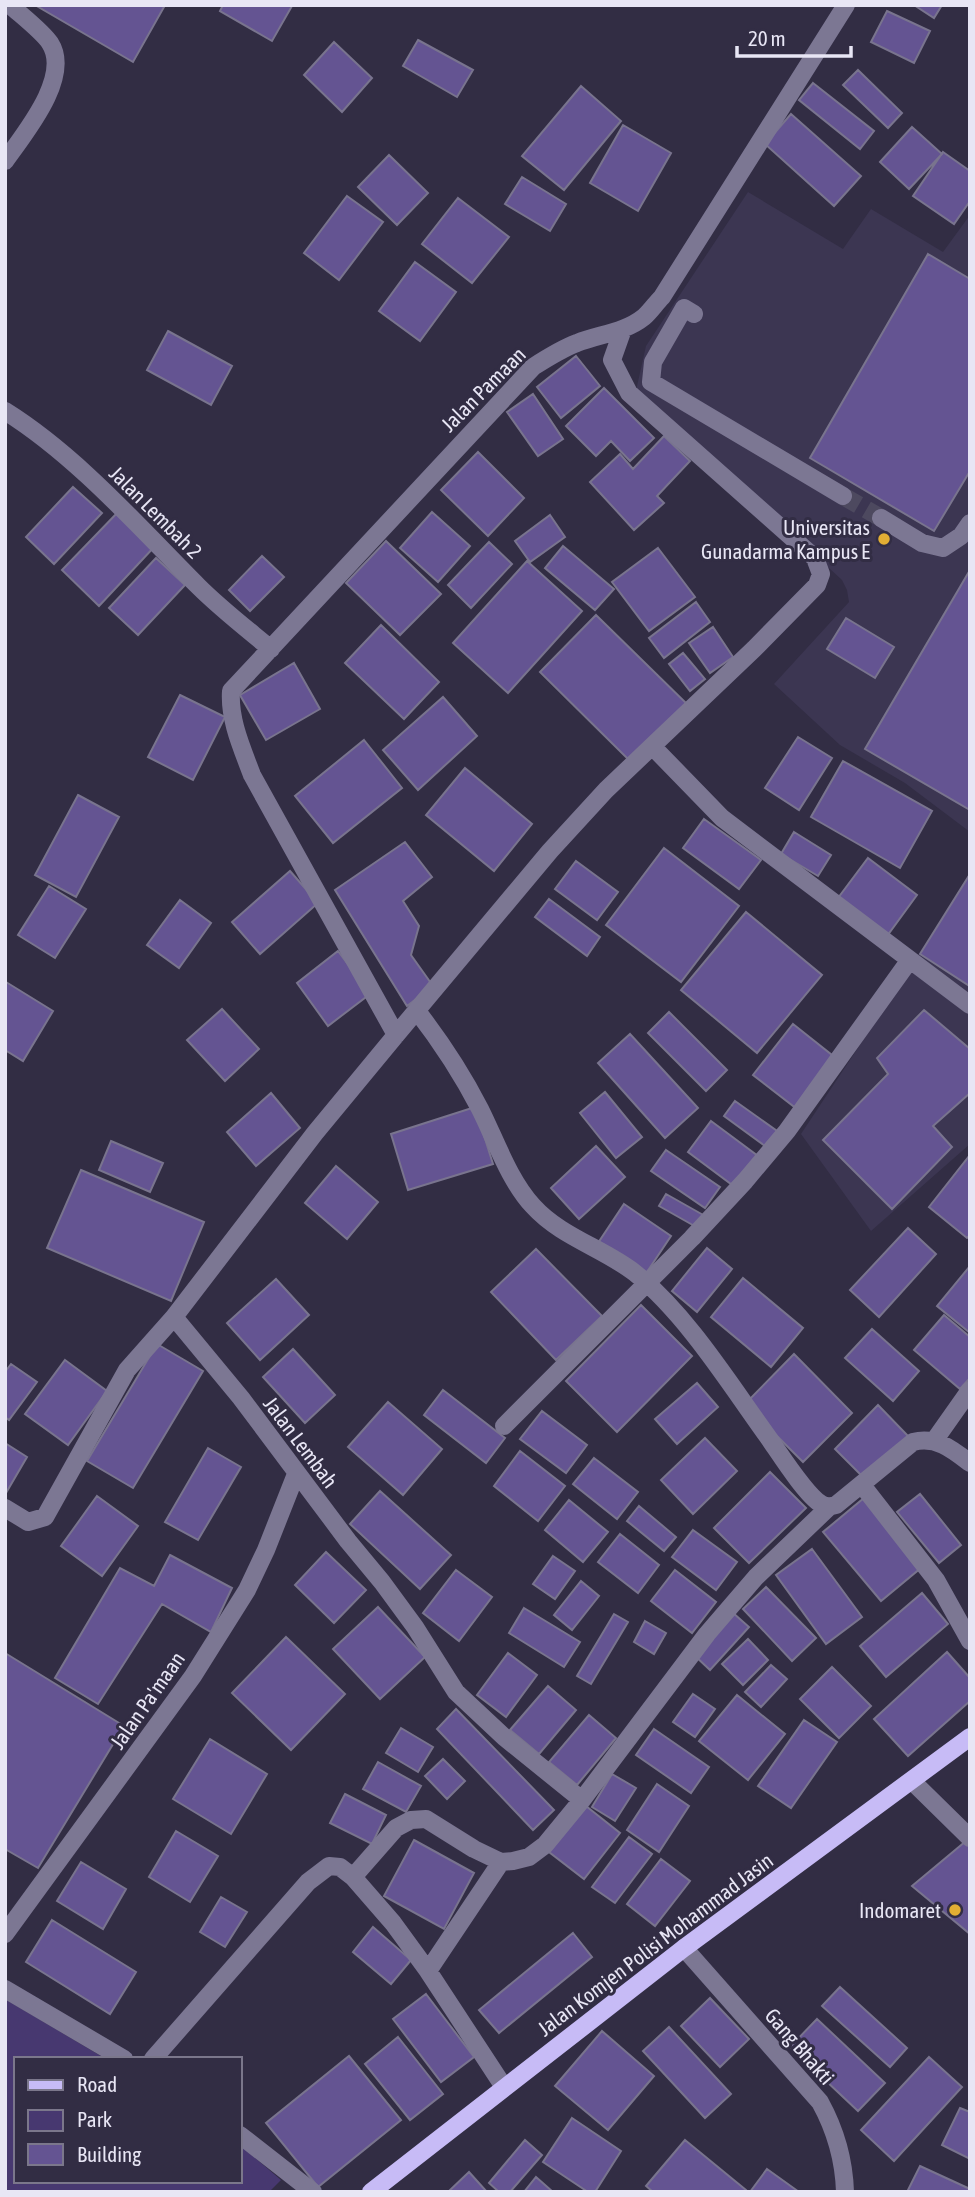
<svg xmlns="http://www.w3.org/2000/svg" width="975" height="2197" font-family="'Asap Condensed',sans-serif">
  <style>
    .built { fill: #3c3652 }
    .green { fill: #473870 }
    .building { fill: #645492; stroke: #79748e; stroke-width: 2 }
    .lines { fill: none; stroke-linecap: round; stroke-linejoin: round }
    .minor-tunnel { stroke: #4d495f; stroke-width: 18; stroke-dasharray: 18 9; stroke-linecap: butt }
    .minor { stroke: #7c7793; stroke-width: 18 }
    .major { stroke: #c7bbf6; stroke-width: 18 }
    .poi-dot { fill: #e2ae34; stroke: #322d44; stroke-width: 2.5 }
    .labels { text-anchor: middle; dominant-baseline: central; stroke-width: 6; stroke-linejoin: round; paint-order: stroke }
    .street-label { font-size: 21px; fill: #e8e6f5; stroke: #322d44 }
    .poi-label { font-size: 21px; fill: #e8e6f5; stroke: #322d44; text-anchor: end }
  </style>
  <rect width="100%" height="100%" fill="#322d44"/>
  <path class="built" d="M748 192 843 249 871 209 943 252 970 215V832L905 783 840 745 774 684 849 602 847 590 842 580 753 498 635 395 646 346Z
    M970 874V1144L871 1231 801 1134 920 954Z"/>
  <path class="green" d="M5 1999 106 2059H16V2181H240V2145L281 2180 269 2192H5Z"/>
  <path class="building" d="M35 5H160L164 7 133 62Z
    M223 5H291L292 6 272 41 220 11Z
    M914 5H942L934 18Z
    M887 11 930 31 914 63 871 42Z
    M418 40 473 70 457 97 403 66Z
    M334 42 372 78 342 112 304 75Z
    M858 70 902 113 888 128 843 85Z
    M813 83 874 131 860 149 799 100Z
    M581 86 621 121 564 190 522 156Z
    M791 114 861 176 834 206 765 144Z
    M623 125 671 153 638 211 590 183Z
    M912 127 942 154 909 189 880 162Z
    M943 152 970 171V201L954 224 913 196Z
    M389 155 428 193 397 225 358 187Z
    M522 177 566 204 550 231 505 204Z
    M347 196 383 222 339 280 304 253Z
    M458 198 509 237 472 283 422 244Z
    M928 254 970 279V471L934 531 810 458Z
    M415 262 456 292 420 341 379 311Z
    M168 331 232 366 211 405 147 370Z
    M576 356 600 386 561 418 537 387Z
    M604 388 654 438 630 461 611 441 596 456 566 426Z
    M533 394 563 439 538 456 507 412Z
    M664 436 690 461 657 496 664 503 634 530 590 482 620 454 633 469Z
    M478 452 524 498 488 536 441 490Z
    M73 487 102 513 54 564 26 537Z
    M120 510 156 545 99 606 62 570Z
    M432 512 470 546 438 582 400 548Z
    M550 515 565 537 530 562 515 541Z
    M386 541 441 594 400 635 346 583Z
    M489 542 512 564 471 608 448 585Z
    M563 546 614 589 595 610 545 568Z
    M658 548 695 597 649 631 612 582Z
    M262 556 284 577 250 611 229 590Z
    M156 558 185 585 138 635 109 608Z
    M527 561 582 611 508 693 453 643Z
    M970 570V810L865 749Z
    M696 602 710 622 664 658 649 638Z
    M596 615 688 705 632 763 540 672Z
    M846 618 894 647 875 678 827 649Z
    M381 625 439 682 404 719 345 663Z
    M713 627 733 657 710 673 689 643Z
    M683 653 705 679 690 691 669 664Z
    M294 663 320 709 266 740 240 695Z
    M180 695 225 717 193 780 148 757Z
    M443 697 477 736 418 790 383 750Z
    M798 737 832 758 799 810 765 788Z
    M364 740 402 788 333 843 295 796Z
    M843 761 932 811 900 868 811 817Z
    M465 768 532 824 494 871 426 815Z
    M78 795 119 817 76 897 35 875Z
    M704 819 761 860 739 889 683 848Z
    M794 832 831 855 818 876 781 854Z
    M405 842 432 877 403 901 419 926 411 955 433 986 407 1006 335 890Z
    M664 848 739 906 681 982 606 925Z
    M868 858 917 895 887 936 838 898Z
    M576 861 618 892 597 920 555 889Z
    M290 871 318 903 260 954 232 922Z
    M970 874V984L968 985 920 954Z
    M49 886 86 909 55 958 18 935Z
    M549 899 600 937 587 956 535 917Z
    M180 900 211 923 179 968 147 945Z
    M746 912 822 975 757 1053 681 990Z
    M338 951 370 994 328 1026 297 983Z
    M6 982 53 1011 23 1061 5 1050Z
    M222 1009 259 1049 225 1081 187 1040Z
    M924 1010 970 1049V1093L933 1126 952 1147 892 1209 823 1140 888 1074 877 1058Z
    M669 1012 727 1070 706 1091 648 1033Z
    M793 1024 837 1059 797 1109 753 1075Z
    M630 1034 698 1108 665 1138 598 1063Z
    M605 1092 642 1137 616 1158 580 1113Z
    M271 1093 300 1128 256 1166 227 1132Z
    M735 1101 780 1133 769 1149 724 1116Z
    M475 1107 493 1164 408 1190 391 1134Z
    M711 1121 758 1156 735 1187 688 1152Z
    M111 1141 163 1163 150 1192 99 1170Z
    M596 1146 625 1177 579 1219 551 1188Z
    M666 1150 720 1187 705 1208 651 1171Z
    M970 1155V1235L967 1238 929 1207Z
    M336 1166 378 1202 347 1239 305 1203Z
    M81 1170 204 1222 171 1301 47 1248Z
    M666 1194 705 1216 698 1228 659 1206Z
    M624 1204 671 1236 645 1275 598 1243Z
    M908 1228 936 1254 879 1317 850 1290Z
    M707 1248 732 1269 697 1312 672 1291Z
    M536 1249 602 1316 556 1360 491 1292Z
    M970 1266V1333L937 1306Z
    M743 1278 803 1328 771 1367 711 1317Z
    M276 1279 309 1315 260 1360 227 1323Z
    M641 1305 692 1356 617 1432 566 1381Z
    M944 1315 970 1337V1378L960 1389 914 1350Z
    M872 1329 919 1371 893 1401 845 1358Z
    M157 1344 203 1371 133 1488 87 1461Z
    M293 1349 335 1395 305 1423 263 1377Z
    M794 1354 852 1413 803 1462 745 1404Z
    M65 1360 107 1391 68 1445 25 1414Z
    M11 1364 37 1382 9 1420 5 1417V1372Z
    M697 1383 718 1407 677 1444 655 1419Z
    M443 1390 505 1438 486 1463 424 1415Z
    M388 1402 442 1449 403 1495 348 1447Z
    M878 1405 908 1436 865 1479 835 1449Z
    M542 1411 587 1445 566 1473 520 1439Z
    M705 1438 737 1471 693 1514 661 1480Z
    M5 1443 27 1457 6 1493H5Z
    M208 1448 241 1467 198 1540 165 1522Z
    M520 1451 565 1486 538 1521 494 1486Z
    M594 1458 638 1492 617 1519 573 1484Z
    M770 1472 806 1508 749 1563 714 1528Z
    M380 1491 451 1555 420 1589 350 1524Z
    M920 1494 961 1545 939 1563 897 1512Z
    M97 1496 138 1526 102 1576 61 1546Z
    M864 1498 922 1567 881 1601 823 1532Z
    M569 1500 608 1532 583 1562 545 1530Z
    M639 1506 676 1537 664 1551 627 1521Z
    M693 1530 737 1562 716 1590 672 1557Z
    M620 1534 659 1565 638 1593 598 1562Z
    M812 1549 862 1617 826 1644 776 1575Z
    M326 1552 366 1590 334 1623 295 1585Z
    M170 1555 232 1588 211 1632 162 1604 98 1704 55 1678 120 1568 154 1586Z
    M553 1556 575 1571 555 1599 533 1584Z
    M456 1570 492 1597 459 1641 423 1613Z
    M675 1570 716 1602 692 1633 651 1601Z
    M581 1581 599 1596 572 1630 554 1615Z
    M766 1587 816 1638 792 1661 743 1609Z
    M922 1593 948 1624 886 1677 860 1646Z
    M378 1607 425 1657 380 1699 333 1649Z
    M524 1608 580 1642 564 1667 509 1633Z
    M732 1612 749 1627 710 1670 694 1655Z
    M614 1614 628 1622 591 1684 577 1676Z
    M645 1621 666 1633 654 1654 634 1642Z
    M286 1637 345 1694 291 1750 232 1693Z
    M748 1639 768 1660 743 1685 722 1664Z
    M947 1652 970 1678V1701L908 1756 874 1719Z
    M5 1653 124 1726 38 1868 5 1849Z
    M508 1653 537 1675 506 1717 477 1695Z
    M771 1665 787 1679 761 1707 745 1692Z
    M832 1667 871 1706 839 1738 800 1699Z
    M548 1686 576 1710 539 1754 510 1730Z
    M693 1694 715 1709 695 1737 673 1722Z
    M737 1695 785 1734 748 1780 699 1741Z
    M456 1709 554 1810 533 1830 437 1729Z
    M589 1715 616 1738 577 1785 549 1762Z
    M804 1720 837 1742 791 1808 758 1786Z
    M401 1728 433 1747 418 1772 386 1753Z
    M654 1729 709 1767 691 1793 636 1755Z
    M210 1739 267 1774 231 1834 173 1799Z
    M443 1759 465 1781 447 1799 425 1776Z
    M378 1762 421 1786 406 1812 363 1789Z
    M612 1774 636 1788 615 1821 592 1807Z
    M657 1784 689 1806 659 1852 627 1830Z
    M345 1794 386 1815 372 1844 330 1823Z
    M586 1806 620 1833 584 1879 549 1852Z
    M176 1831 218 1856 190 1902 149 1877Z
    M629 1837 652 1854 615 1903 592 1887Z
    M414 1840 474 1873 444 1929 384 1896Z
    M966 1841 970 1847V1934L912 1886Z
    M661 1859 690 1881 655 1926 627 1904Z
    M81 1862 126 1889 103 1929 57 1901Z
    M221 1897 247 1912 225 1947 200 1932Z
    M52 1920 136 1972 110 2014 26 1962Z
    M373 1927 411 1960 391 1984 353 1952Z
    M573 1933 592 1957 499 2033 479 2010Z
    M840 1987 907 2048 890 2067 822 2006Z
    M426 1994 474 2057 441 2082 393 2019Z
    M710 1998 749 2039 720 2067 681 2026Z
    M817 2019 885 2083 858 2111 790 2047Z
    M669 2027 731 2094 705 2118 643 2051Z
    M602 2031 654 2076 608 2130 555 2086Z
    M398 2037 443 2094 410 2120 365 2064Z
    M349 2056 401 2120 318 2187 266 2123Z
    M929 2057 962 2087 894 2161 861 2130Z
    M960 2108 970 2112V2159L942 2145Z
    M572 2118 621 2151 595 2192H588L543 2162Z
    M525 2140 542 2155 510 2192H499L489 2183Z
    M685 2140 746 2190 745 2192H653L646 2186Z
    M920 2166 970 2189V2192H907Z
    M767 2169 799 2192H750Z
    M469 2172 487 2192H448Z
    M536 2177 553 2192H524Z"/>
  <g class="lines">
    <path class="minor-tunnel" d="M843 496 881 518"/>
    <path class="minor" d="M5 161C24 134 72 77 50 43 43 32 21 15 10 5
      M694 314 684 308 653 362 651 382 843 496
      M5 411C77 456 139 527 198 586 221 609 247 629 271 649
      M881 518 922 543 943 548 961 536 970 523
      M653 747 722 818 970 1005
      M417 1011C441 1042 462 1074 480 1109 496 1141 509 1180 533 1206 561 1237 603 1248 635 1273 687 1315 729 1383 768 1437 780 1454 805 1494 821 1504 826 1507 830 1507 836 1505L913 1442C936 1436 952 1449 970 1463
      M396 1035 252 775C242 748 229 720 231 691L533 367C547 358 561 349 577 343 599 334 624 333 644 317 650 312 656 303 662 297L846 5
      M174 1317 241 1398 348 1541 382 1582 415 1627 456 1692 504 1737 582 1800
      M504 1426 692 1238 745 1181 787 1131 909 961
      M934 1441 970 1390
      M862 1485 936 1580 970 1641
      M5 1508 28 1522 45 1517 127 1370 174 1317 315 1133 396 1035 550 851 606 790 754 649 817 585 821 574 815 558 629 393 612 360 623 329
      M912 1781 970 1838
      M353 1877 396 1828 411 1820 426 1819 474 1849 501 1862 513 1861 529 1857 545 1845 582 1800 707 1634 756 1577 829 1507
      M5 1934 193 1676 247 1590 266 1550 296 1474
      M684 1948 820 2102C836 2131 844 2159 845 2192
      M428 1971 501 1862
      M5 1989 124 2059
      M153 2059 308 1882 329 1866 340 1867 353 1877 393 1923 428 1971 504 2087
      M240 2135 313 2192"/>
    <path class="major" d="M371 2192 684 1948 970 1737"/>
  </g>
  <g class="poi-dot">
    <circle cx="884" cy="539" r="7"/>
    <circle cx="955" cy="1910" r="7"/>
  </g>
  <g class="labels">
    <g class="street-label">
      <text transform="translate(483 389) rotate(-45)">Jalan Pamaan</text>
      <text transform="translate(156 512) rotate(45)">Jalan Lembah 2</text>
      <text transform="translate(301 1442) rotate(53)">Jalan Lembah</text>
      <text transform="translate(147 1700) rotate(-55)">Jalan Pa'maan</text>
      <text transform="translate(655 1944) rotate(-37)">Jalan Komjen Polisi Mohammad Jasin</text>
      <text transform="translate(800 2046) rotate(49)">Gang Bhakti</text>
    </g>
    <g class="poi-label">
      <text x="870" y="527">Universitas<tspan x="870" dy="24">Gunadarma Kampus E</tspan></text>
      <text x="941" y="1910">Indomaret</text>
    </g>
  </g>
  <rect width="975" height="2197" fill="none" stroke="#e8e6f5" stroke-width="14"/>
  <rect x="14" y="2057" width="228" height="126" fill="#322d44" stroke="#7b778b" stroke-width="2"/>
  <rect x="28" y="2080" width="35" height="10" fill="#c7bbf6" stroke="#7b778b" stroke-width="2"/>
  <text x="77" y="2092" font-size="21" fill="#e8e6f5">Road</text>
  <rect x="28" y="2110" width="35" height="21" fill="#473870" stroke="#7b778b" stroke-width="2"/>
  <text x="77" y="2127" font-size="21" fill="#e8e6f5">Park</text>
  <rect x="28" y="2144" width="35" height="21" fill="#645492" stroke="#7b778b" stroke-width="2"/>
  <text x="77" y="2162" font-size="21" fill="#e8e6f5">Building</text>
  <path d="M737 46v10h114v-10" fill="none" stroke="#e8e6f5" stroke-width="3.5"/>
  <text x="748" y="46" font-size="21" fill="#e8e6f5" stroke="#322d44" stroke-width="5" paint-order="stroke">20 m</text>
</svg>
